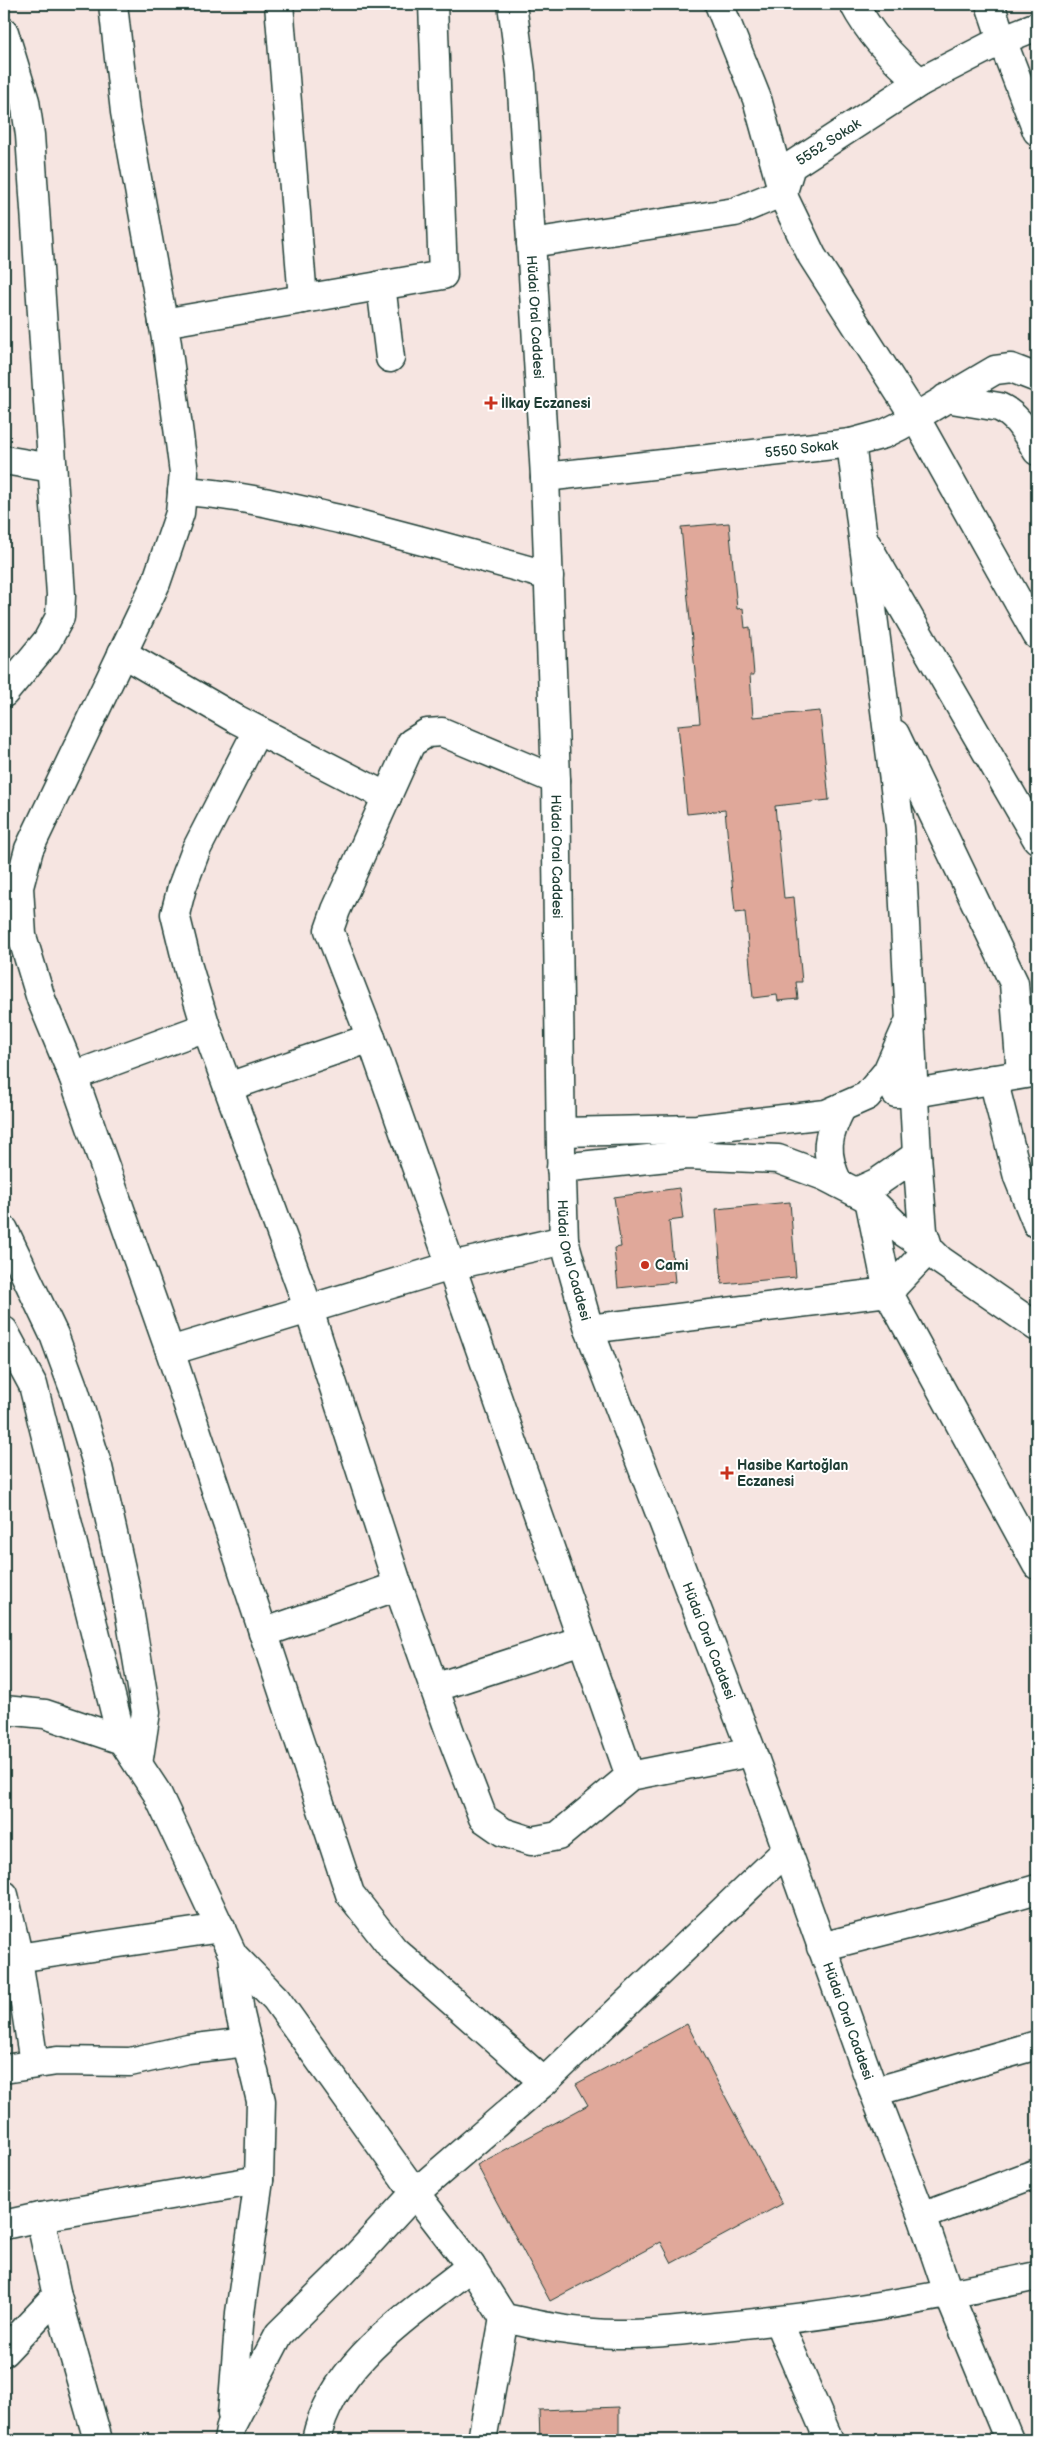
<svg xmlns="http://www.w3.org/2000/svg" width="1041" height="2444" font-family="'Balsamiq Sans',sans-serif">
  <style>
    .building { fill: #e0a89a; stroke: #1f3d34 }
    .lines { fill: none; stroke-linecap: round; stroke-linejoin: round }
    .minor-casing { stroke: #1f3d34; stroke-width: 31 }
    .minor { stroke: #fff; stroke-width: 28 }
    .poi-dot { fill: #c8321e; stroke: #fff; stroke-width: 2 }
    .labels { text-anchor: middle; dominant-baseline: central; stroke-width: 4; stroke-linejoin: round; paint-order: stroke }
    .street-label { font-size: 14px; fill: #1f3d34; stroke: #fff }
    .poi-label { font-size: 14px; font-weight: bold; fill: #1f3d34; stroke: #fff; text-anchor: start }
  </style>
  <rect width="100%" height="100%" fill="#f6e5e1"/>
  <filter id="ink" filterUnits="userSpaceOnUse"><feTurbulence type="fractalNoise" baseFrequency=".02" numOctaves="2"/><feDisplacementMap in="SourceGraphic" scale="10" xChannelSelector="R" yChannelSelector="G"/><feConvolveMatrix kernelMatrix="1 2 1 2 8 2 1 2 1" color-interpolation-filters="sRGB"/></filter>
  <g filter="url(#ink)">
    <path class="building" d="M729 523 737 609 743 608 745 628 750 627 754 675H750L753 717 820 711 829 800 775 806 784 898 794 897 802 982H796L798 999 778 1001 777 995 753 998 745 912 735 913 725 810 687 814 678 725 700 723 681 527Z
      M679 1188 683 1219 669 1221 675 1282 618 1288 614 1248 621 1247 614 1197Z
      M790 1202 796 1277 722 1284 716 1209Z
      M687 2024 782 2204 672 2263 661 2242 550 2301 477 2165 588 2105 576 2084Z
      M619 2407V2440H540L539 2410Z"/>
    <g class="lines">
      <g class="minor-casing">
        <g id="minor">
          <path d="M113 4 125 112 167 344 184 473 180 513 156 583 29 849 19 887 22 936 41 999 73 1076 170 1351 350 1894 394 1950 544 2082"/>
          <path d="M279 4 303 299"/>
          <path id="s1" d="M512 4 521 73 545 477 556 780 561 1150 564 1240 589 1329 752 1752 874 2092 922 2216 949 2295 1009 2440"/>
          <path d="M719 4 757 99 785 200 812 256 915 417 1037 635"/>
          <path d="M854 4C870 35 893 59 920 82"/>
          <path d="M990 4 1002 40 1037 131"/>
          <path d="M4 32 25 101 30 135 61 595 60 617 47 641 4 693"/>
          <path id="s2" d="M531 243 735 212 783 192 791 166 920 82 1002 40 1037 26"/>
          <path d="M381 285 390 358"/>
          <path d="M163 323 443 275 433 4"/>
          <path d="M946 398 999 407C1019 416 1026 433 1037 451"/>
          <path d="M851 443 900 828 917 1155 923 1231 929 1249"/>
          <path d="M4 460 52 468"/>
          <path id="s3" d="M545 477 851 443 884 434 900 426 995 370 1011 368 1037 378"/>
          <path d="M182 491C236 494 287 507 339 519 409 537 479 556 549 576"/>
          <path d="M867 545 1037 839"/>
          <path d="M122 653 236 719 387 797"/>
          <path d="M257 731 196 850 182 887 175 914 188 967 206 1027 309 1310 398 1586 451 1735 483 1818 503 1832 531 1841 558 1836 630 1776 752 1752"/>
          <path d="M895 734 1014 983 1021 1074"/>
          <path d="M556 780 442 732 427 733 411 743 336 910 329 930 371 1038 630 1776"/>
          <path d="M73 1076 206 1027"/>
          <path d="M993 1079 1018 1177 1037 1224"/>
          <path d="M228 1087 371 1038"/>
          <path d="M896 1093H915L1037 1072"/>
          <path d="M562 1132 697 1129 826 1114 867 1096 887 1072 909 1022"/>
          <path d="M561 1168 687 1155 778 1159 824 1176 869 1199 902 1231 929 1249 940 1260 1037 1327"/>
          <path d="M838 1183C824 1153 826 1137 842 1107"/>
          <path d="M856 1192 878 1182 917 1155"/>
          <path d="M869 1199 888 1292"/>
          <path d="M4 1230 54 1335 75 1392 98 1467 126 1591 146 1712 138 1764"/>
          <path d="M888 1292 929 1249"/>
          <path d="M589 1329 888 1292 1037 1565"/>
          <path d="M4 1331 33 1385 122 1740"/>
          <path d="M170 1351 451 1266 564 1240"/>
          <path d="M263 1633 398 1586"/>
          <path d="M434 1688 582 1640"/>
          <path d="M4 1710 45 1714 122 1740 157 1793 233 1955 276 1999 415 2193 471 2266 504 2318C541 2326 579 2334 617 2334 649 2335 683 2330 715 2327 824 2317 931 2299 1037 2276"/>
          <path d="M4 1895 16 1946 34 2063"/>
          <path d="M821 1947 954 1913 1037 1889"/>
          <path d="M17 1958 221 1928"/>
          <path d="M4 2069 57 2061 130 2062 188 2049 247 2042"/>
          <path d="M874 2092 1037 2045"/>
          <path d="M922 2216 1037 2173"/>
          <path d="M40 2217 57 2296 98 2440"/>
          <path d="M4 2225 40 2217 259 2180"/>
          <path d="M778 2321 829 2440"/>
          <path d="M4 2352 57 2296"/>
          <path d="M232 2414 240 2313 259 2180 261 2101 240 2014 233 1955"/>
          <path d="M228 2440 231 2426 279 2334 341 2273 415 2193 544 2082 787 1850"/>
          <path d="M316 2440C333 2361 412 2314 471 2266"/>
          <path d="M482 2440 504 2318"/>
        </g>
      </g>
      <use href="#minor" class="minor"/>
    </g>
  </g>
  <g class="poi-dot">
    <path d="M488.5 395.5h5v5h5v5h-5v5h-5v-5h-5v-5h5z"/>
    <circle cx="645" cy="1265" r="5"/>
    <path d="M724.5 1465.5h5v5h5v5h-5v5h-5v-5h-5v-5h5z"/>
  </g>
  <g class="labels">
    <g class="street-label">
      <text stroke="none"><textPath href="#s2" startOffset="330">5552 Sokak</textPath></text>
      <text stroke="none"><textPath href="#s1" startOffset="314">Hüdai Oral Caddesi</textPath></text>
      <text stroke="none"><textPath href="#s3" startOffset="258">5550 Sokak</textPath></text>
      <text stroke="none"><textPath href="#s1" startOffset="854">Hüdai Oral Caddesi</textPath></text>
      <text stroke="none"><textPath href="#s1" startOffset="1259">Hüdai Oral Caddesi</textPath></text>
      <text stroke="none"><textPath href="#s1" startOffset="1664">Hüdai Oral Caddesi</textPath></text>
      <text stroke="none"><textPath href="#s1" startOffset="2069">Hüdai Oral Caddesi</textPath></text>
    </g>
    <g class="poi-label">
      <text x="501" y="403">İlkay Eczanesi</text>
      <text x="655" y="1265">Cami</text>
      <text x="737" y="1465">Hasibe Kartoğlan<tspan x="737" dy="16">Eczanesi</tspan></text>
    </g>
  </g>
  <rect width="1041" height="2444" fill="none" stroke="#fff" stroke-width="20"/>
  <rect x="10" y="10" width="1021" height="2424" fill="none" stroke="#1f3d34" stroke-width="2" filter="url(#ink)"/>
</svg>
